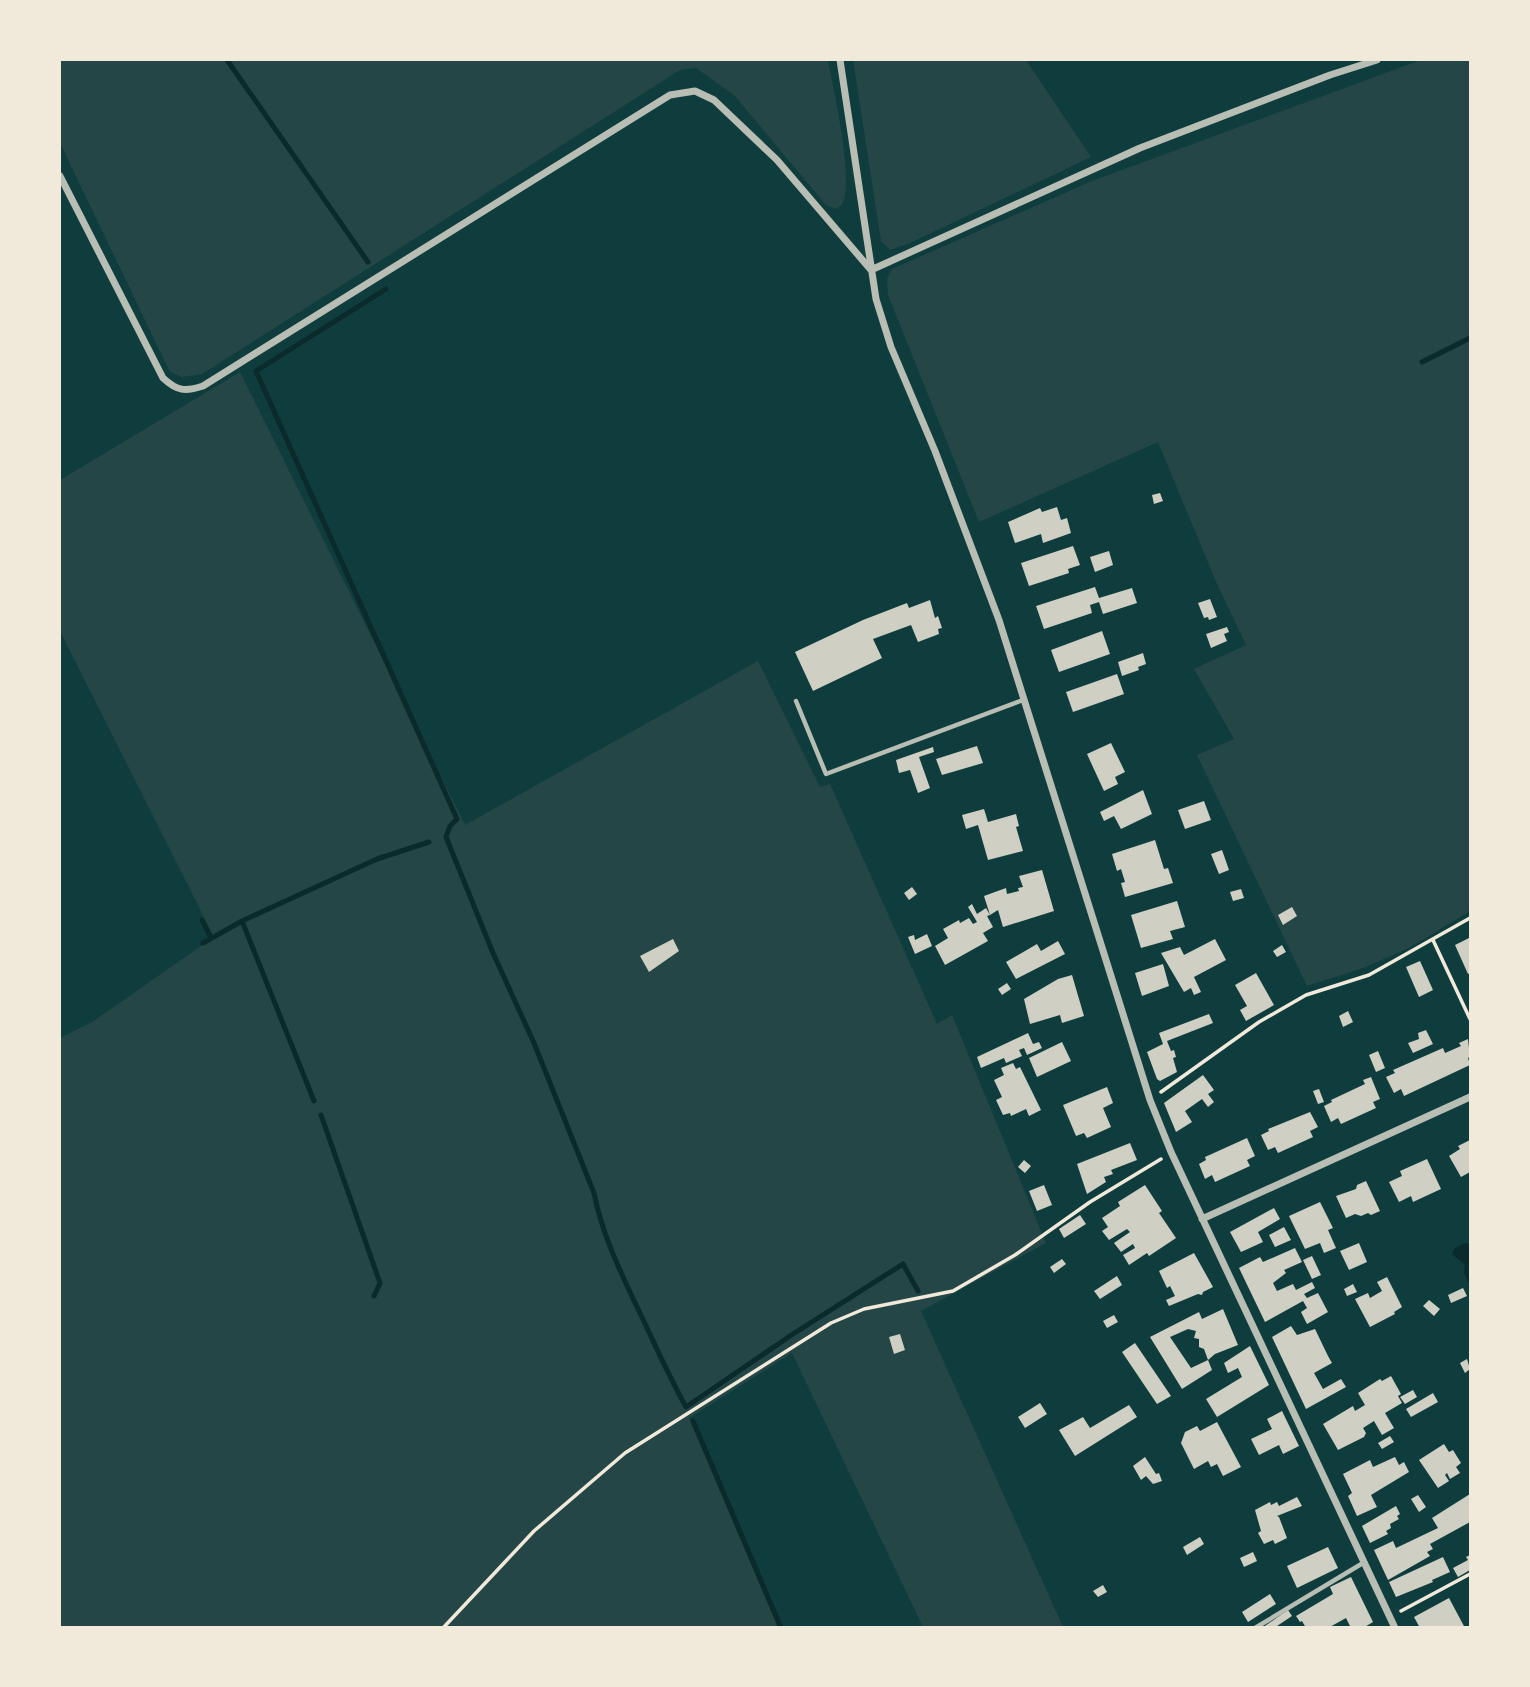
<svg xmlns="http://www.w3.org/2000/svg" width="1530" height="1687" font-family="Roboto,sans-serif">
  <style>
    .green { fill: #244646 }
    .water { fill: #0a2a2b }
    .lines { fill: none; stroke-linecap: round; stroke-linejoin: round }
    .stream { stroke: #0a2a2b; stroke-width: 5 }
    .building { fill: #cfcfc3; fill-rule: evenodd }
    .path { stroke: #f1e9da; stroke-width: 3.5 }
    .service { stroke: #b8beb3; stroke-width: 4.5 }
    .minor { stroke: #b8beb3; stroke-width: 7 }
  </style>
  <rect width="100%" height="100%" fill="#0f3d3e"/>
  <path class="green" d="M60 60H828C833 89 856 184 841 206L835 209 826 205 734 95 696 68 680 70 202 374 182 377 170 372 60 143Z
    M853 60H1026L1091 157 910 243 890 250 881 241Z
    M1421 60H1470V911L1409 948 1363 968 1307 986 1197 755 1234 739 1194 669 1246 645 1217 584 1158 442 979 522 888 295 887 279 892 269 1092 181Z
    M240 372 465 825 758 661 820 787 830 784 937 1024 952 1015 1046 1243 921 1311 1063 1627H923L792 1353 689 1418 778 1627H60V1038L92 1022 214 937 60 631V480Z"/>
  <path class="water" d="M1465 1243 1470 1244V1286L1464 1273 1465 1265 1452 1254 1455 1248Z"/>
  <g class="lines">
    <path class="stream" d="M227 60 368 262
      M386 289 256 371 457 819 450 826 446 837 493 953 534 1043 594 1193C602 1234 620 1271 638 1309 654 1342 668 1375 686 1407L793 1334 903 1264 918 1291
      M1422 362 1470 338
      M202 920 211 938
      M203 943 242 921
      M314 1101 242 921 377 859 429 842
      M321 1115 380 1283 374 1296
      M693 1421 781 1628"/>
  </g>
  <path class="building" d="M1160 493 1163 501 1154 504 1152 495Z
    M1057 507 1061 520 1067 518 1071 533 1043 543 1041 534 1015 543 1008 522 1040 508 1042 512Z
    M1073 546 1080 565 1068 569 1069 573 1029 586 1021 563Z
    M1109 551 1113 565 1095 572 1090 557Z
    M1095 587 1099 598 1132 588 1137 603 1103 614 1099 602 1090 605 1092 613 1044 629 1036 606Z
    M1210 599 1217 617 1209 620 1208 617 1204 618 1198 603Z
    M930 600 935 618 938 616 942 628 938 629 939 634 918 642 911 625 873 639 882 658 813 691 795 652 863 620 907 603 909 608Z
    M1227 627 1229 632 1224 634 1227 641 1211 648 1206 634Z
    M1102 631 1110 654 1059 672 1051 650Z
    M1143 653 1146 664 1138 667 1139 670 1122 676 1118 662Z
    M1117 674 1124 694 1073 712 1066 692Z
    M1111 743 1125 772 1115 777 1118 784 1104 791 1087 754Z
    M977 746 983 763 942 775 936 759Z
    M933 747 934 752 919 757 930 788 918 793 910 770 899 773 896 760Z
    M1143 790 1152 814 1121 829 1114 816 1104 821 1100 812Z
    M1204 801 1211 820 1185 829 1178 810Z
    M984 809 988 822 1016 814 1019 826 1016 827 1023 851 988 860 978 825 966 829 962 815Z
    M1155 840 1164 869 1168 868 1173 883 1125 897 1121 883 1125 882 1121 869 1117 871 1112 854Z
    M1222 850 1229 870 1219 874 1211 854Z
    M1042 870 1054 911 1003 927 998 910 990 915 984 896 1006 888 1007 894 1019 891 1018 888 1023 887 1019 876Z
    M912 887 917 894 909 900 904 893Z
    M1241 889 1244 898 1233 901 1230 892Z
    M1177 901 1185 927 1170 931 1173 939 1141 948 1131 915Z
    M972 904 977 914 986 908 990 915 987 916 993 927 983 933 988 941 945 965 935 946 948 938 943 929 959 920 960 923 969 918 973 924 977 922 968 907Z
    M1292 907 1297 916 1283 925 1278 915Z
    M927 934 932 946 915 954 908 937 914 935 915 940Z
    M1469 938 1470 973 1468 974 1455 945Z
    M673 939 679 951 649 972 640 956Z
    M1215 939 1226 960 1194 977 1201 992 1194 995 1191 988 1184 992 1161 953 1180 947 1184 955Z
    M1058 941 1065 954 1016 979 1006 962 1037 944 1041 951Z
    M1282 945 1286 952 1277 957 1273 951Z
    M1420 961 1433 990 1419 997 1406 967Z
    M1163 964 1169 986 1142 996 1135 973Z
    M1256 973 1274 1005 1246 1021 1240 1010 1247 1006 1235 985Z
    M1072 975 1084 1016 1062 1023 1060 1015 1030 1024 1024 999 1058 979Z
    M1007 983 1011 989 1002 995 998 989Z
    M1348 1011 1353 1022 1343 1027 1339 1016Z
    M1209 1014 1213 1023 1167 1041 1171 1051 1174 1050 1176 1057 1173 1058 1177 1072 1160 1081 1157 1079 1147 1052 1163 1044 1159 1033Z
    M1426 1030 1433 1044 1413 1053 1408 1043 1419 1039 1418 1033Z
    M1028 1033 1033 1044 1039 1042 1042 1048 1027 1055 1024 1048 1019 1050 1022 1056 1006 1063 1004 1058 981 1068 977 1057Z
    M1468 1039 1470 1057 1468 1058 1470 1065 1404 1096 1401 1089 1394 1093 1386 1077 1395 1073 1393 1070 1443 1048 1445 1053 1461 1046 1459 1043Z
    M1062 1042 1071 1061 1037 1077 1029 1058Z
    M1378 1051 1385 1068 1376 1072 1369 1055Z
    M1013 1063 1016 1069 1020 1067 1041 1110 1029 1116 1026 1109 1011 1116 1010 1113 1003 1115 996 1100 1002 1097 994 1080 1004 1075 1001 1068Z
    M1203 1075 1214 1090 1208 1094 1214 1102 1208 1107 1202 1099 1185 1111 1192 1122 1176 1132 1164 1103Z
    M1371 1077 1380 1099 1373 1102 1376 1108 1341 1124 1338 1118 1331 1122 1324 1106 1332 1102 1331 1100 1365 1084 1363 1080Z
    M1107 1087 1113 1103 1103 1108 1111 1127 1087 1138 1084 1133 1076 1136 1063 1105Z
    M1319 1089 1324 1102 1318 1104 1313 1091Z
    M1310 1112 1318 1127 1310 1131 1313 1137 1278 1153 1275 1147 1268 1150 1261 1135 1269 1131 1268 1129Z
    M1247 1138 1255 1156 1247 1160 1250 1166 1215 1182 1212 1175 1205 1179 1199 1164 1206 1160 1205 1157Z
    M1470 1140V1172L1461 1177 1449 1156 1460 1149 1458 1146Z
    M1130 1143 1137 1160 1111 1170 1113 1174 1104 1177 1106 1182 1087 1194 1077 1164Z
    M1427 1159 1441 1189 1413 1202 1411 1196 1399 1202 1389 1182 1402 1176 1400 1171Z
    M1024 1160 1031 1166 1025 1173 1018 1167Z
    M1366 1181 1380 1211 1371 1215 1368 1213 1361 1216 1355 1214 1346 1218 1336 1196 1356 1189 1357 1185Z
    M1044 1185 1052 1205 1037 1211 1029 1191Z
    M1145 1185 1162 1211 1159 1213 1176 1238 1149 1256 1147 1253 1129 1265 1123 1255 1135 1248 1133 1244 1121 1252 1114 1243 1130 1232 1127 1229 1109 1240 1102 1231 1108 1227 1102 1218 1120 1206 1118 1202Z
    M1320 1202 1333 1228 1328 1230 1336 1248 1324 1253 1320 1243 1305 1249 1289 1216Z
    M1274 1208 1280 1219 1258 1232 1263 1242 1241 1252 1230 1232Z
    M1080 1215 1086 1224 1064 1238 1059 1229Z
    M1284 1227 1291 1240 1275 1247 1269 1235Z
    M1359 1243 1367 1262 1349 1270 1340 1251Z
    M1295 1248 1302 1262 1284 1270 1286 1273 1273 1283 1277 1291 1293 1284 1296 1290 1312 1282 1315 1288 1304 1294 1307 1298 1318 1293 1328 1312 1307 1324 1301 1312 1307 1308 1303 1301 1265 1322 1239 1268 1260 1257 1263 1262Z
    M1194 1253 1213 1287 1203 1292 1202 1295 1198 1294 1169 1306 1166 1300 1175 1296 1170 1286 1167 1288 1159 1271Z
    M1312 1256 1321 1275 1312 1279 1303 1260Z
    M1062 1259 1066 1264 1054 1273 1050 1267Z
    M1117 1276 1122 1285 1100 1299 1094 1291Z
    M1387 1277 1402 1307 1394 1312 1395 1314 1370 1327 1355 1299 1368 1293 1370 1298 1382 1291 1377 1282Z
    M1353 1284 1357 1292 1347 1296 1344 1289Z
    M1463 1288 1467 1296 1451 1303 1448 1295Z
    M1429 1300 1440 1309 1434 1316 1423 1306Z
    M1223 1309 1238 1345 1215 1354 1208 1360 1212 1370 1182 1389 1150 1337 1199 1312 1202 1319ZM1188 1329 1196 1331 1194 1338 1199 1339V1347L1204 1349 1208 1360 1191 1368 1170 1337Z
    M1114 1315 1118 1322 1107 1328 1103 1321Z
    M1291 1326 1297 1335 1315 1329 1328 1356 1332 1363 1314 1373 1323 1389 1341 1379 1346 1387 1306 1409 1272 1337Z
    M900 1334 905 1350 894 1354 889 1337Z
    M1135 1343 1171 1396 1157 1404 1122 1352Z
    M1250 1346 1269 1385 1217 1417 1206 1399 1242 1377 1238 1368 1228 1373 1224 1363Z
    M1467 1359 1470 1369 1465 1373 1460 1363Z
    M1391 1376 1401 1394 1398 1396 1402 1403 1385 1413 1394 1428 1382 1435 1374 1421 1363 1428 1366 1433 1364 1437 1338 1450 1323 1424 1353 1406 1355 1411 1365 1405 1358 1393 1380 1379 1382 1381Z
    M1413 1390 1417 1397 1405 1404 1400 1397Z
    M1433 1393 1438 1402 1411 1417 1406 1409Z
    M1040 1403 1047 1414 1025 1428 1018 1417Z
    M1129 1405 1137 1417 1075 1456 1059 1430 1083 1417 1090 1428Z
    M1282 1411 1299 1446 1283 1454 1279 1445 1259 1455 1251 1439 1272 1429 1267 1419Z
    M1217 1422 1241 1467 1223 1476 1217 1464 1211 1467 1208 1461 1194 1469 1181 1443 1185 1432 1197 1426 1200 1431Z
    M1390 1436 1394 1442 1382 1449 1378 1443Z
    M1444 1444 1449 1452 1453 1450 1461 1463 1456 1467 1460 1473 1450 1479 1447 1473 1445 1475 1449 1481 1438 1488 1419 1460Z
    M1145 1457 1156 1474 1159 1473 1162 1481 1153 1484 1146 1476 1141 1480 1133 1466Z
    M1395 1457 1399 1465 1404 1462 1409 1472 1371 1495 1377 1507 1357 1516 1348 1496 1352 1493 1343 1474 1370 1460 1373 1467Z
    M1470 1494V1522L1430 1544 1433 1549 1427 1552 1430 1556 1388 1580 1374 1550 1393 1541 1396 1548 1438 1528 1432 1518Z
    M1418 1495 1426 1507 1419 1512 1411 1499Z
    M1297 1497 1302 1506 1277 1516 1279 1517 1287 1538 1275 1544 1273 1540 1264 1544 1258 1533 1261 1531 1255 1510 1270 1502 1271 1505 1277 1502 1279 1506Z
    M1396 1506 1400 1514 1397 1516 1399 1519 1390 1524 1391 1528 1386 1531 1388 1534 1370 1543 1362 1526Z
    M1200 1537 1204 1544 1187 1555 1183 1547Z
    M1328 1547 1338 1568 1297 1588 1287 1566Z
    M1253 1552 1257 1561 1244 1567 1240 1558Z
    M1470 1555V1570L1458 1577 1453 1568 1468 1560 1466 1557Z
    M1443 1557 1450 1572 1432 1580 1433 1582 1396 1597 1389 1582Z
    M1351 1577 1373 1622 1363 1628H1351L1346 1618 1328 1628H1306L1302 1621 1300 1622 1296 1616 1333 1594 1330 1587Z
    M1103 1585 1107 1592 1098 1597 1093 1591Z
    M1270 1594 1276 1604 1248 1622 1242 1612Z
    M1449 1598 1465 1628H1420L1414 1617Z
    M1288 1610 1292 1616 1274 1628H1262Z"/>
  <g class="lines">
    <path class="path" d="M1433 940 1470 1019
      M1161 1092 1259 1022 1306 995 1369 975 1470 918
      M1401 1611 1470 1574
      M443 1628 534 1531 625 1453 831 1323 864 1309 953 1291 1015 1255 1090 1202 1161 1159"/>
    <path class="service" d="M796 701 826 774 1023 700
      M1255 1628 1363 1563"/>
    <path class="minor" d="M840 60 876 299 891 347 935 451 999 620 1150 1100 1171 1152 1395 1628
      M60 176 163 378C177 391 185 392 203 386L670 95 695 91 714 100 777 160 871 270
      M871 270 1140 148 1330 75 1377 60
      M1202 1219 1470 1097"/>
  </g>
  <rect width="1530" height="1687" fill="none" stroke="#f1e9da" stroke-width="122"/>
</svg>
